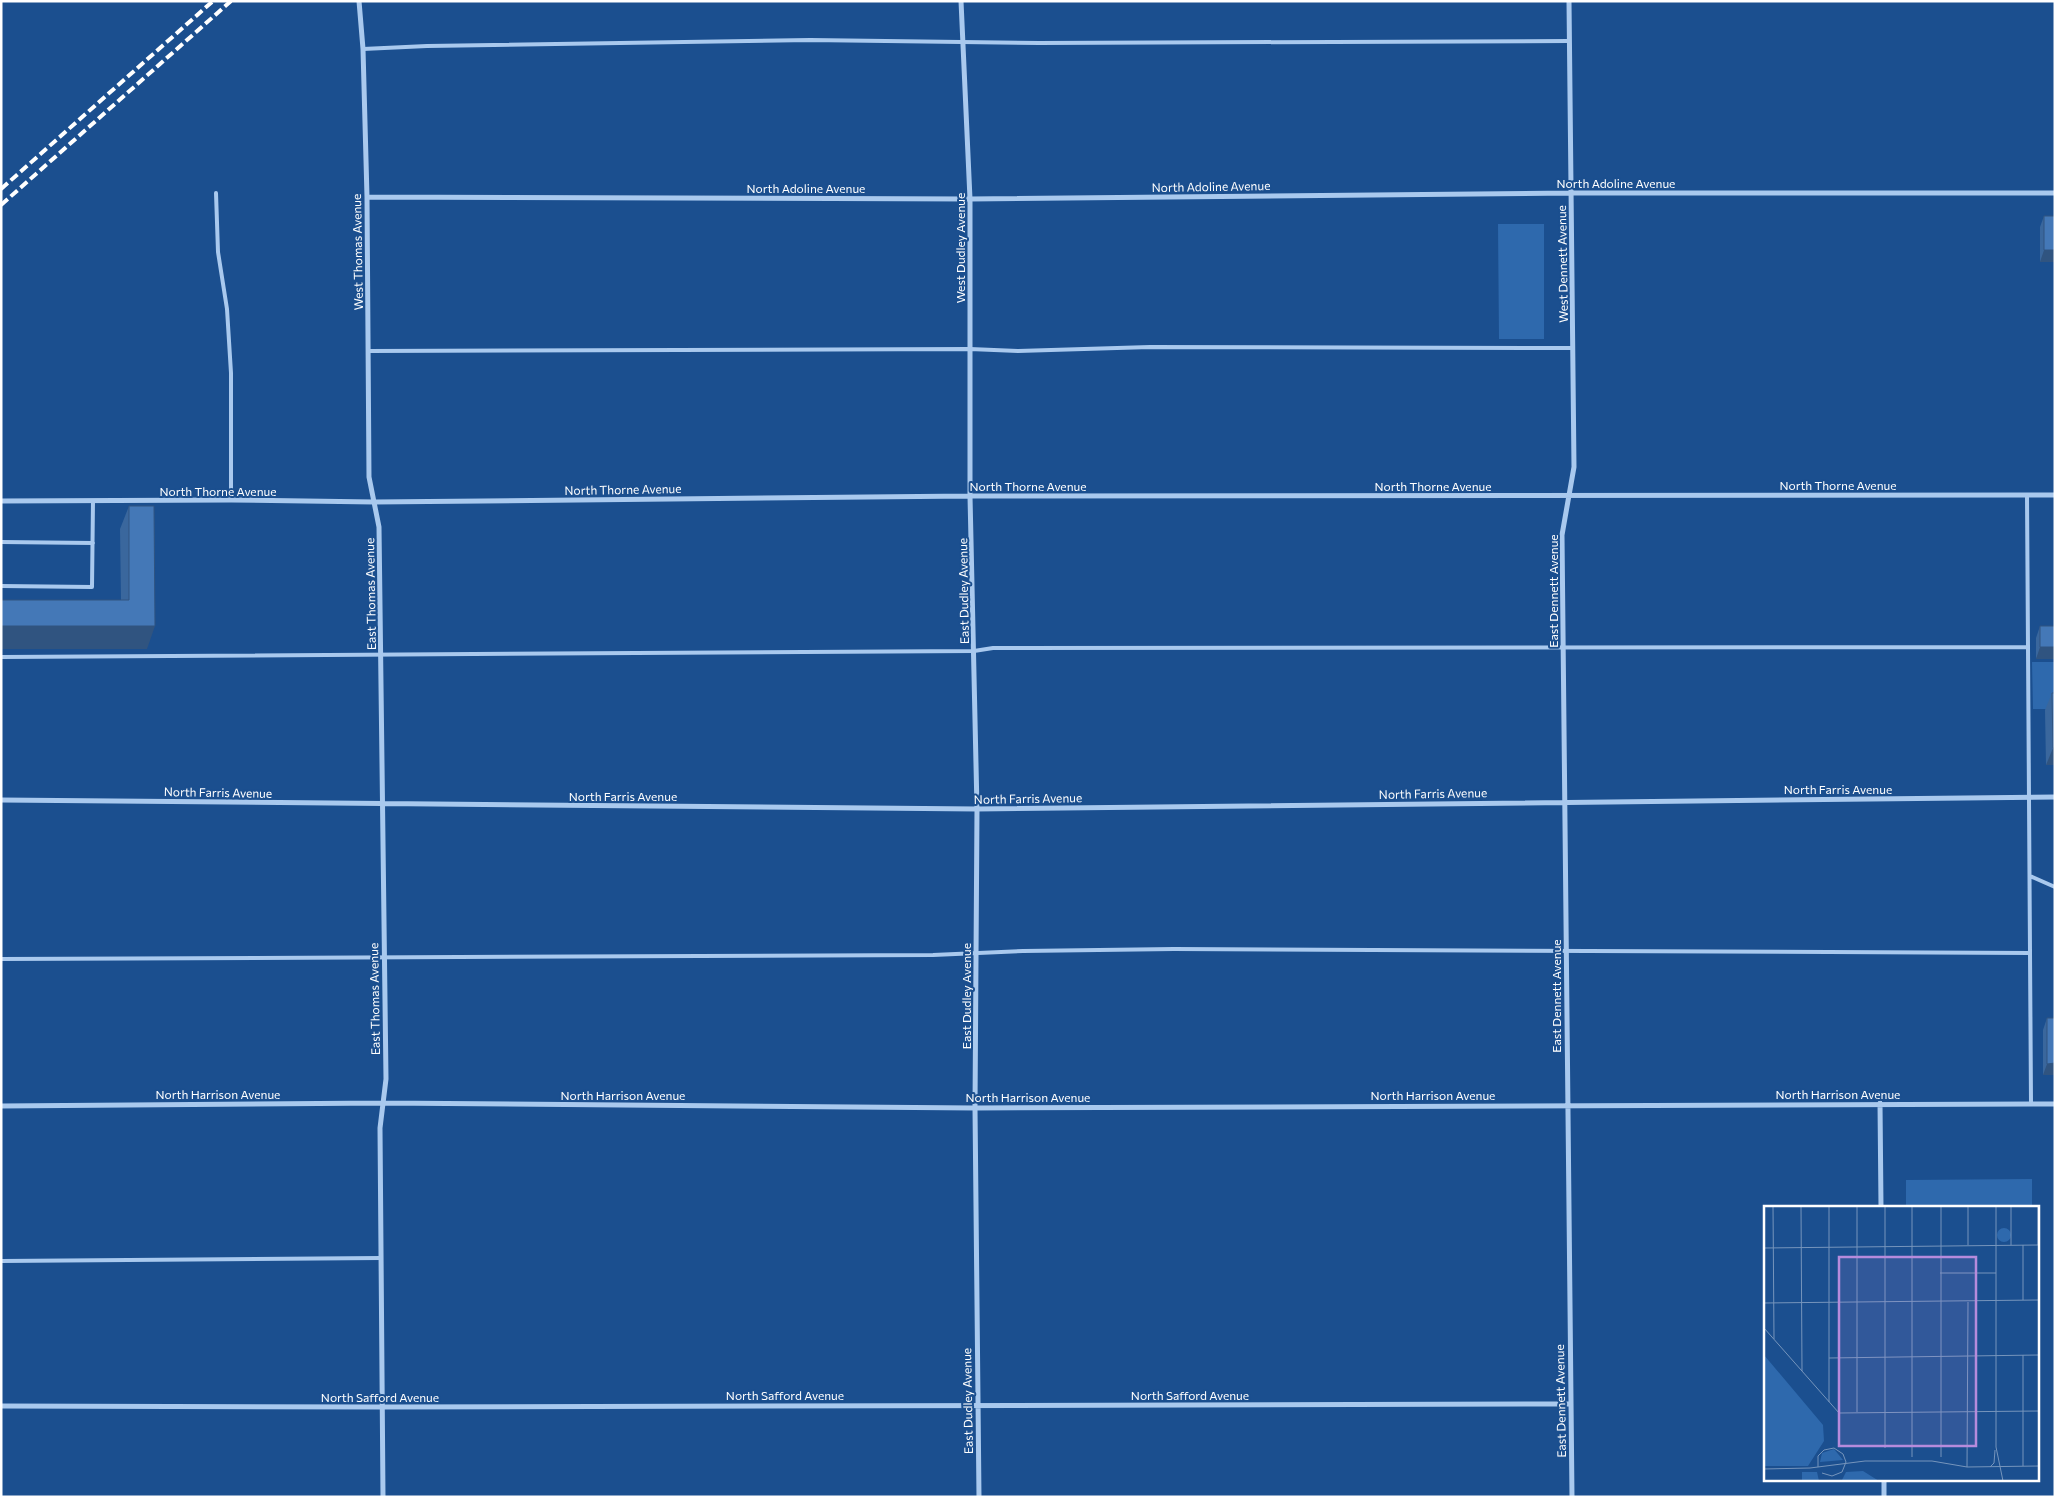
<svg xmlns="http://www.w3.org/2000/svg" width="2056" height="1498" font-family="Commissioner,sans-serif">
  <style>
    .green { fill: #2e69ad }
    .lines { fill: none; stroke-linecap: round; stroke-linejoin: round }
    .service { stroke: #a9c9ee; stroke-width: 4 }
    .minor { stroke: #a9c9ee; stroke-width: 5 }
    .rail { stroke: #fff; stroke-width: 4; stroke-dasharray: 9 4; stroke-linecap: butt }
    .wall { fill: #3a679d }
    .shaded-wall { fill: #305480 }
    .building { fill: #4478b7; stroke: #305480 }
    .labels { text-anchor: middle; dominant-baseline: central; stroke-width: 4; stroke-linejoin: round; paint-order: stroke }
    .street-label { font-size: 12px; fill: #fff; stroke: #1b4f8f }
    .inset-road { fill: none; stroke: #7695bc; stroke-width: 1 }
    .view { fill: #b68bdc; fill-opacity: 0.15; stroke: #b68bdc; stroke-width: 2.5 }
    .inset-edge { fill: none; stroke: #fff; stroke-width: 2.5 }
  </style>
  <rect width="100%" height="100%" fill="#1b4f8f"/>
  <path class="green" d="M1498 224H1544V339H1499Z
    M2032 662H2055V709H2033Z
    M2032 1179V1207H1906V1180Z"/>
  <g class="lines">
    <path class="service" d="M363 49 427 46 810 40 1039 43 1569 41
      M216 193 218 252 227 309 231 373V500
      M369 351 970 349 1018 351 1150 347 1573 348
      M2027 495 2031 1104
      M1 542 93 543
      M1 586 92 587 93 501
      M1 657 974 651 993 648 2028 647
      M2030 876 2055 887
      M1 959 933 955 1023 951 1174 949 2030 953
      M1 1261 381 1258"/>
    <path class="minor" d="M359 1 363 49 367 197 369 477 379 527 386 1079 380 1128 383 1497
      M961 1 970 199V496L977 809 975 1108 979 1497
      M1569 1 1574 467 1562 535 1572 1497
      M367 197 970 199 1571 193H2055
      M1 501 231 500 374 502 970 496 2055 495
      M1 800 977 809 2055 797
      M1880 1103 1881 1207
      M1 1106 383 1103 975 1108 2055 1104
      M1 1406 382 1407 1570 1404
      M1884 1479V1497"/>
    <path class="rail" d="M1 189 213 1
      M1 205 231 1"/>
  </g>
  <path class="wall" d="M2044 216H2055V262H2040V227Z
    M129 506 147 649 121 600 120 529Z
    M2040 626H2055L2036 659V638Z
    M2052 693 2055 765H2046L2045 710Z
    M2047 1018 2055 1075H2043V1030Z"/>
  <path class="shaded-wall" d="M2044 250H2055V262H2040Z
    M1 626H155L147 649H1Z
    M2040 647H2055V659H2036Z
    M2053 748H2055V765H2046Z
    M2055 1063V1075H2043L2047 1064Z"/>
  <path class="building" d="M2044 216H2055V250H2044Z
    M129 506H154L155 626H1V600H129Z
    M2040 626H2055V647H2040Z
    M2052 693H2055V748H2053Z
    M2047 1018H2055V1063L2047 1064Z"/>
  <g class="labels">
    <g class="street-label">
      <text x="1616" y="183">North Adoline Avenue</text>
      <text transform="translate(1211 186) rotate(-1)">North Adoline Avenue</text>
      <text x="806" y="188">North Adoline Avenue</text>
      <text transform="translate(960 248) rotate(-90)">West Dudley Avenue</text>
      <text transform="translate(357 252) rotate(-91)">West Thomas Avenue</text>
      <text transform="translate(1562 264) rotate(-91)">West Dennett Avenue</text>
      <text x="1838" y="485">North Thorne Avenue</text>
      <text x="1028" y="486">North Thorne Avenue</text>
      <text x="1433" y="486">North Thorne Avenue</text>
      <text transform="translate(623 489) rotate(-1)">North Thorne Avenue</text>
      <text x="218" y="491">North Thorne Avenue</text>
      <text transform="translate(963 591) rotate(-91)">East Dudley Avenue</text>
      <text transform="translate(1553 591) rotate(-90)">East Dennett Avenue</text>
      <text transform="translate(370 594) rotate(-91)">East Thomas Avenue</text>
      <text x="1838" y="789">North Farris Avenue</text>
      <text transform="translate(218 792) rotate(1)">North Farris Avenue</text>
      <text transform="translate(1433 793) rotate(-1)">North Farris Avenue</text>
      <text x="623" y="796">North Farris Avenue</text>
      <text transform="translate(1028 798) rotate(-1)">North Farris Avenue</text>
      <text transform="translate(966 996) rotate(-90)">East Dudley Avenue</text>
      <text transform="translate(1556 996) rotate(-90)">East Dennett Avenue</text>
      <text transform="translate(374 999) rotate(-91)">East Thomas Avenue</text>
      <text x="218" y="1094">North Harrison Avenue</text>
      <text x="1838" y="1094">North Harrison Avenue</text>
      <text x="623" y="1095">North Harrison Avenue</text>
      <text x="1433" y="1095">North Harrison Avenue</text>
      <text x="1028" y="1097">North Harrison Avenue</text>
      <text x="785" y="1395">North Safford Avenue</text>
      <text x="1190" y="1395">North Safford Avenue</text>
      <text x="380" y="1397">North Safford Avenue</text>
      <text transform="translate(967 1401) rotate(-91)">East Dudley Avenue</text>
      <text transform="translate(1560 1401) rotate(-91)">East Dennett Avenue</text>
    </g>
  </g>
  <g transform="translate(1764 1206)">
    <rect width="275" height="275" fill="#1b4f8f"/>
    <path d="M233 29a7 7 0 1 1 14 0a7 7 0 1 1-14 0ZM0 149 59 219 60 235 44 260H0ZM70 243 79 254 56 256 58 247ZM99 265 115 275 78 274 82 266ZM38 266H53L55 275H38Z" fill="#2e69ad"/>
    <path class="inset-road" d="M9 0 10 133M37 0 38 165M65 0V196M93 0V206M121 0V242M148 0V251M204 0V39M232 0V241L239 275M247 0V39M274 0V39M259 39V94M0 42 275 39M176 67H232M0 97 275 94M0 122 75 207 275 205M259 149V260M65 152 275 149M177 251V0M54 261V250L60 244 70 242 79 248 82 256 78 266 68 270 58 267M203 261 204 96M226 261 230 257 231 244M0 263 46 262 101 255H168L203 261 275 260"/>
    <path class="view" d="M75 51H212V240H75Z"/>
    <rect width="275" height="275" class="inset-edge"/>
  </g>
  <rect width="2056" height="1498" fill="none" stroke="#ffffff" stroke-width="5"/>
</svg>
